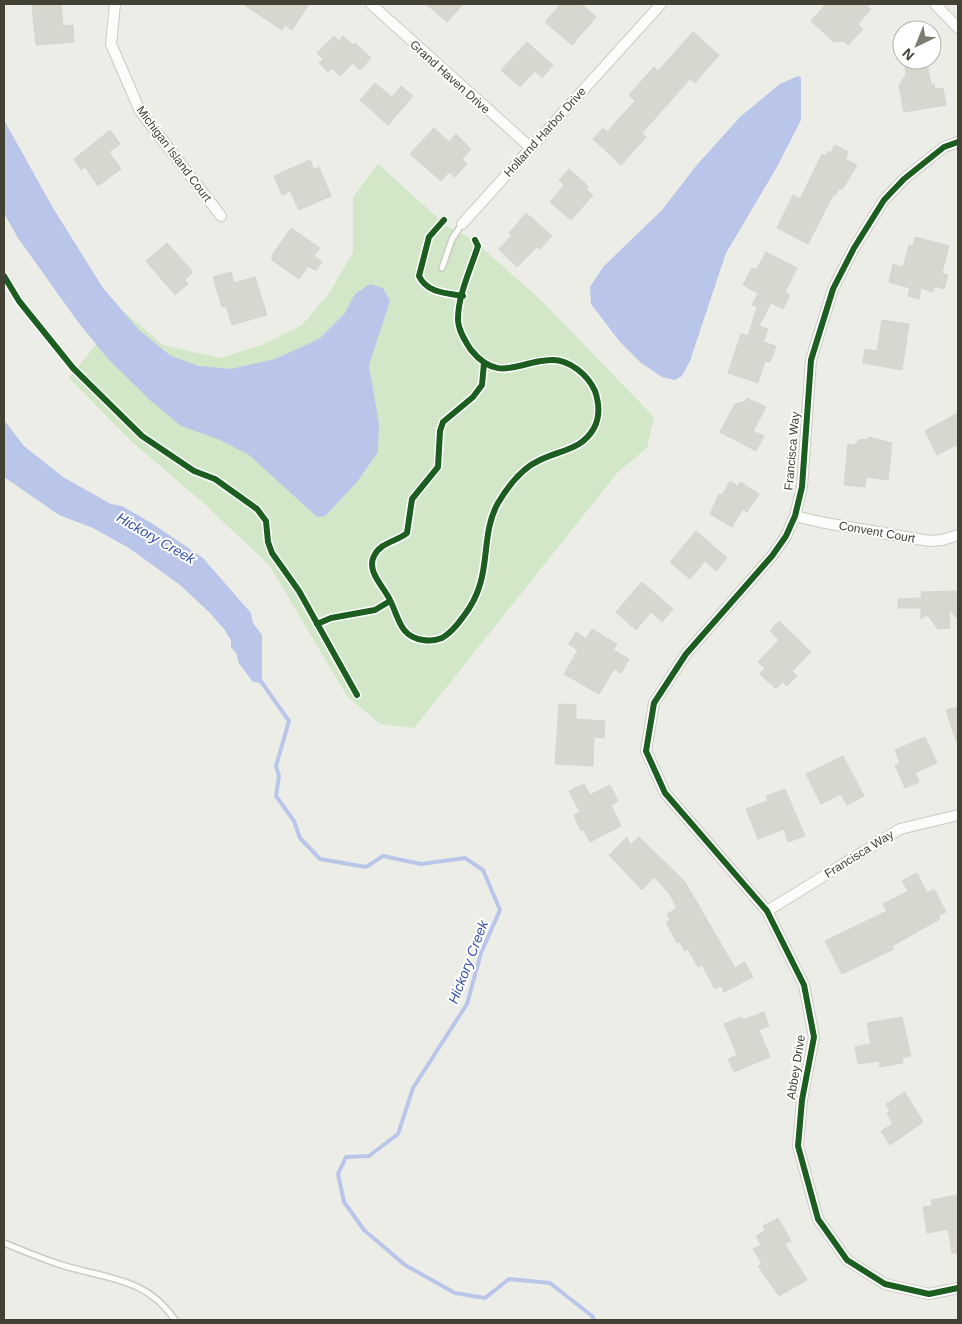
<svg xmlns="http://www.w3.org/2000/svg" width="962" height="1324" font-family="Helvetica,sans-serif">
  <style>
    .green { fill: #d1e7c8 }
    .water { fill: #b9c6e9 }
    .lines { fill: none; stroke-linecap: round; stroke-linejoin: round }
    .stream { stroke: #b9c6e9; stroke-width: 4 }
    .building { fill: #d7d6cf; stroke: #d5d5cd }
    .lane-casing { stroke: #cbcbc5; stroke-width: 8 }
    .street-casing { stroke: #cbcbc5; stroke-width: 12 }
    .lane { stroke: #fcfcfb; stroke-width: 5 }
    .street { stroke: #fcfcfb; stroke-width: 10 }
    .cycleway-casing { stroke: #fff; stroke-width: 9 }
    .cycleway { stroke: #1b5e20; stroke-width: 6 }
    .labels { text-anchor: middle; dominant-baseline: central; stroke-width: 4; stroke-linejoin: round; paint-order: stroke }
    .street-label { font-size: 12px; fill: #424134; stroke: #fff }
    .water-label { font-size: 14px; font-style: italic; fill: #3651a5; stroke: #fff }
  </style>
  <rect width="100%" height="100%" fill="#edede7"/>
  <path class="green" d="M378 164 447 226 472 239 543 302 654 417 647 448 618 472 414 728 380 724 347 696 269 565 199 499 132 442 69 378 123 311 163 345 220 358 262 345 302 325 330 292 353 252V197Z"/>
  <path class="water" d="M798 76 801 78V120L777 167 726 253 690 361 682 376 675 380 662 377 641 363 620 342 591 304 590 287 603 267 662 210 696 166 741 116 780 84Z
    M4 120 53 208 103 288 139 330 171 356 199 366 231 369 275 359 319 339 345 313 355 294 370 284 383 288 390 301 369 365 379 424 378 452 357 482 325 516 317 517 249 455 218 439 181 426 151 401 108 359 78 322 18 238 4 213Z
    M4 420 24 446 63 477 111 504 122 506 153 524 203 558 251 613 253 623 262 635V683L253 682 238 662 237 654 231 647V640L224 629 209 612 180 585 129 548 93 528 59 515 4 477Z"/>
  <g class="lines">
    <path class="stream" d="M260 680 289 721 276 766 279 776 276 796 294 821 300 838 320 859 366 867 383 856 421 864 465 858 483 870 500 910 481 953 467 1004 413 1088 398 1134 369 1156 346 1157 338 1174 344 1202 364 1230 405 1265 455 1293 485 1298 509 1279 550 1283 592 1316 594 1320"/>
  </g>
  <path class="building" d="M61 4 63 26 73 25 74 42 36 45 32 5Z
    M243 4H309L292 30 285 25 282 30Z
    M426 4H463L447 22Z
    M561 4H581L596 17 572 45 545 22Z
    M826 4H865L871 9 858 24 863 29 848 45 844 41 834 42 811 21Z
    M693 32 719 55 695 83 690 79 642 133 646 137 621 165 593 139 603 128 607 132 635 101 629 95 654 67 658 71Z
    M334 36 339 41 343 36 353 45 355 43 371 58 360 70 353 63 340 76 332 68 328 72 319 63 323 59 317 53Z
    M527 42 553 65 542 78 535 71 520 87 501 70Z
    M927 63 931 84H934L935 89 943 88 946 105 904 112 899 85 906 74 905 67Z
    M375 83 392 97 401 86 413 96 388 125 360 100Z
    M434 128 449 142 456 134 471 149 462 159 467 164 455 177 449 172 441 181 410 154Z
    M110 130 120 144 109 152 121 169 98 186 85 167 81 170 74 159Z
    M835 145 848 152 845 159 857 165 842 190 839 188 835 196 833 195 808 244 777 228 793 195 800 199 822 154 826 156 828 151 831 153Z
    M310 160 314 170 319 167 331 196 299 210 290 191 282 195 274 176Z
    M569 169 588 186 586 189 593 195 571 220 550 202 564 185 559 180Z
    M526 213 552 236 540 249 537 247 517 267 499 249 512 235 509 233Z
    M291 228 320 248 314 256 322 262 316 271 308 266 299 279 272 260V255Z
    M915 237 949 246 942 273 948 275 944 289 935 286 933 292 921 288 919 299 908 296 910 288 889 282 893 264 903 267 909 245 913 246Z
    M167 243 193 272 185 280 188 284 175 295 146 261Z
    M766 252 797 268 785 292 790 295 783 309 771 303 759 326 768 329 763 342 776 346 770 362 765 361 758 383 728 373 741 334 748 336 757 307 752 305 758 293 743 285 752 268 756 270Z
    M231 272 234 283 255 277 267 315 232 325 226 306 222 307 213 277Z
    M882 320 909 324 902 370 863 363 865 349 877 351Z
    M747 398 766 407 753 431 764 436 756 451 720 432 735 404 746 401Z
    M958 413V444L937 455 925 431Z
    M869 437 892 443 888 480 866 477 865 487 844 485 848 444 854 445 860 439 866 440Z
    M730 481 738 486 740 482 759 494 747 512 743 509 732 527 710 514 719 494 722 496Z
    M696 531 727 558 716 571 705 561 690 579 670 562Z
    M642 582 673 609 662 622 651 612 636 630 616 612Z
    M958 591V620L949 609 950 628 938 629 927 615 921 619V608H898V599L922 598 921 592Z
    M779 621 811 652 792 671 797 676 787 686 783 682 776 689 760 674 765 668 758 662 779 640 770 631Z
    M592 629 617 644 613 650 629 659 621 673 614 669 599 694 564 674 578 650 569 644 576 632 586 639Z
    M559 704 576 705V719L605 721 604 738 594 737 593 766 555 764Z
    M958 707V741H956L946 710Z
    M925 737 937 763 915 773 919 782 905 788 895 765 900 763 895 750Z
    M843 756 864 796 847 805 841 794 821 804 806 774Z
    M584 784 590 795 610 785 618 801 611 805 621 826 590 842 584 830 581 831 574 815 580 812 569 791Z
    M785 789 805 836 788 842 784 829 758 839 746 809 768 801 766 796Z
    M627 837 630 845 639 837 685 882 735 968 745 962 753 977 724 992 721 986 715 989 702 965 698 967 688 949 685 951 680 942 677 943 666 922 670 920 667 914 677 908 669 893 654 877 642 890 609 855Z
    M917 873 927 893 934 889 946 912 938 916 940 919 892 946 894 949 842 974 825 941 887 911 883 904 908 891 902 881Z
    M764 1012 769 1026 759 1030 770 1057 734 1072 728 1059 737 1055 724 1024 742 1017 743 1020Z
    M902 1017 911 1056 902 1058 903 1063 880 1067 879 1061 858 1064 855 1047 871 1044 867 1023Z
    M905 1092 923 1122 890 1145 881 1131 893 1124 887 1113 890 1111 886 1104Z
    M958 1195V1253H952L948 1229 927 1233 923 1207 932 1206 931 1200Z
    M778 1218 791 1241 785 1244 807 1280 779 1296 758 1266 762 1264 753 1249 761 1245 756 1236 765 1230 763 1226Z"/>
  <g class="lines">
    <g class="lane-casing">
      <path id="lane" d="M442 268 452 239 462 224
        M4 1243C24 1251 44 1260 65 1266 108 1279 147 1278 175 1320"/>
    </g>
    <g class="street-casing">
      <path id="street" d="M115 4 111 44 140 111 221 216
        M371 4 531 148
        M935 4 958 28
        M958 142 944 147 904 179 884 200 854 248 833 289 811 360 802 487 795 516 786 536 772 556 686 654 654 703 646 751 665 793 767 911 804 985 814 1037 802 1100 798 1146 818 1219 847 1260 885 1284 929 1294 958 1288
        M462 224 661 4
        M795 516 820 522 929 541 942 540 958 535
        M767 911 900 829 958 815"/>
    </g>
    <use href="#lane" class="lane"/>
    <use href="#street" class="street"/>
    <g class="cycleway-casing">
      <path id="cycleway" d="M958 142 944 147 904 179 884 200 854 248 833 289 811 360 802 487 795 516 786 536 772 556 686 654 654 703 646 751 665 793 767 911 804 985 814 1037 802 1100 798 1146 818 1219 847 1260 885 1284 929 1294 958 1288
        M444 220 429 237 419 276C427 293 446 293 463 296
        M475 240 478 246C471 268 458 295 458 319 458 330 465 341 471 350 499 384 518 361 551 360 569 359 588 375 595 391 599 403 600 417 594 428 582 450 560 450 540 460 522 468 508 486 498 503 478 539 495 577 463 617 458 624 451 633 442 638 437 640 429 641 423 640 400 637 399 618 390 600 384 587 366 571 374 556 381 542 396 542 407 533L412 499 438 467 440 431 443 422 473 397 482 385 484 363
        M4 276 19 301 73 368 142 436 194 471 215 479 257 509 266 521 268 542 272 553 299 591 357 695
        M317 624 331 618 375 610 390 601"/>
    </g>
    <use href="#cycleway" class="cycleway"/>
  </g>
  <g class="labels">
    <g class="street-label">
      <text transform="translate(450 77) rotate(42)">Grand Haven Drive</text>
      <text transform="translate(545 132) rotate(-48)">Hollarnd Harbor Drive</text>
      <text transform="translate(174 154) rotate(53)">Michigan Island Court</text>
      <text transform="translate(792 451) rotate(-85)">Francisca Way</text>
      <text transform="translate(877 532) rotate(10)">Convent Court</text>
      <text transform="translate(859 854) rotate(-32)">Francisca Way</text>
      <text transform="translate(796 1067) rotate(-81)">Abbey Drive</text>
    </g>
    <g class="water-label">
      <text transform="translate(156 538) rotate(30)">Hickory Creek</text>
      <text transform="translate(468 962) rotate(-69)">Hickory Creek</text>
    </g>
  </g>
  <rect width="962" height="1324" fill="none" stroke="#424134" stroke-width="10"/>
  <g transform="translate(917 45) rotate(223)"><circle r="24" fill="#ffffff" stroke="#b3b3ae"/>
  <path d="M0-4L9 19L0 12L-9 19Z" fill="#7e7d73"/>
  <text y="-8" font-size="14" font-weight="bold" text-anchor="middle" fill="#424134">N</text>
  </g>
</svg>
